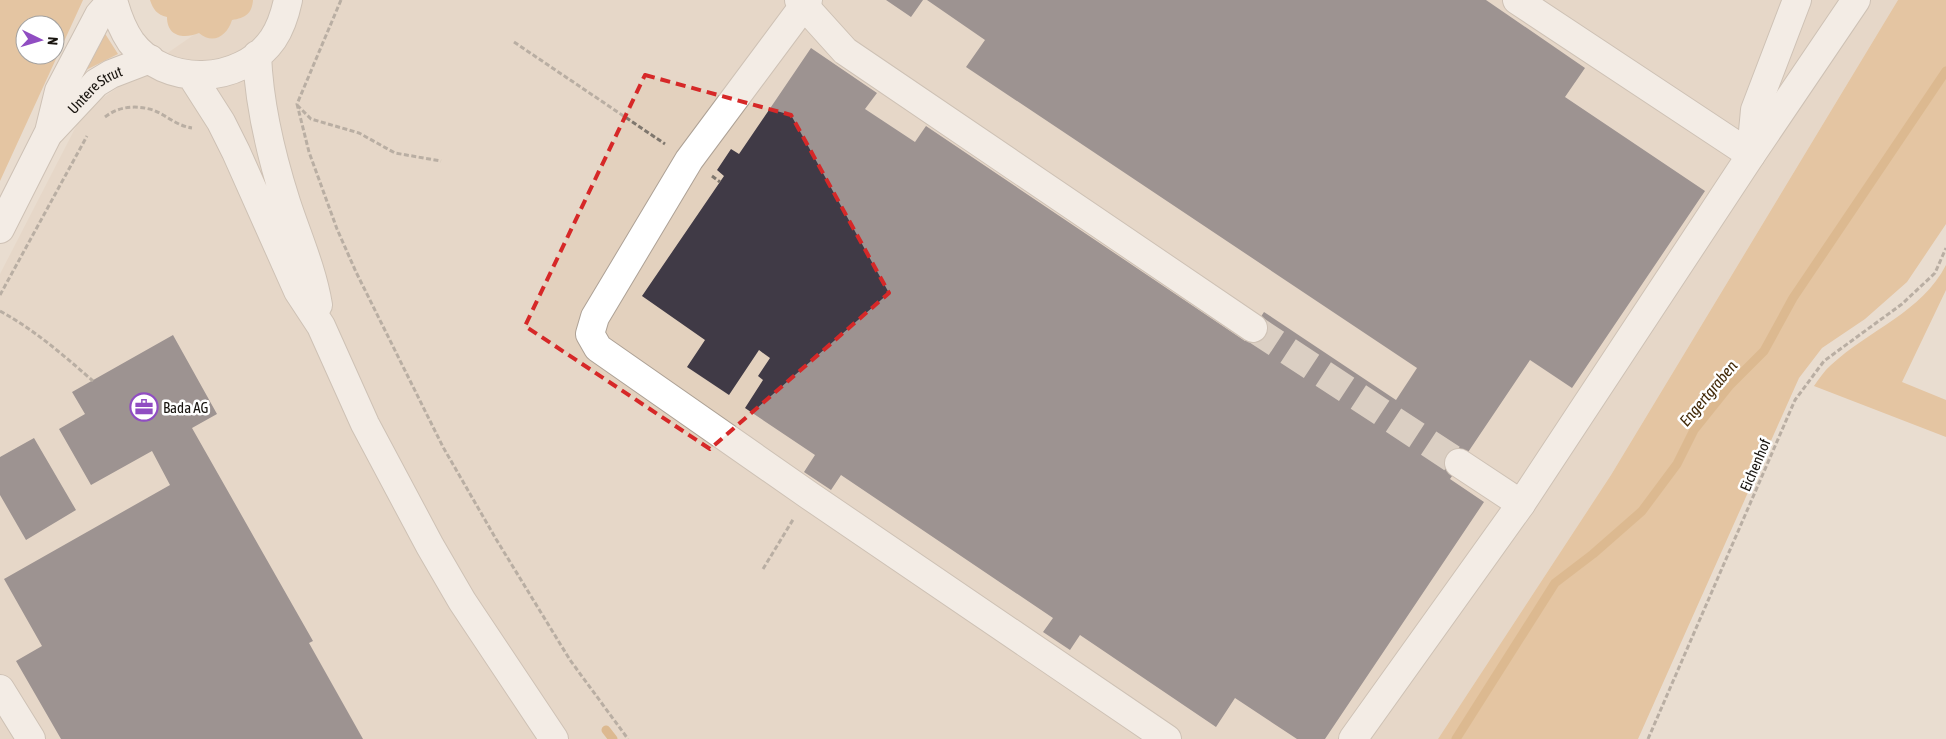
<svg xmlns="http://www.w3.org/2000/svg" width="1946" height="739" font-family="'Asap Condensed',sans-serif">
  <style>
    .built { fill: #e3d1be }
    .green { fill: #dda86a; fill-rule: evenodd }
    .lines { fill: none; stroke-linecap: round; stroke-linejoin: round }
    .stream { stroke: #cc8f43; stroke-width: 9 }
    .building { fill: #403a46 }
    .minor-tunnel { stroke: #cabfb3; stroke-width: 28; stroke-dasharray: 28 14; stroke-linecap: butt }
    .minor-casing { stroke: #ada195; stroke-width: 30 }
    .major-casing { stroke: #ada195; stroke-width: 30 }
    .path { stroke: #7f776e; stroke-width: 3; stroke-dasharray: 5 2.5; stroke-linecap: butt }
    .minor { stroke: #fff; stroke-width: 28 }
    .major { stroke: #fff; stroke-width: 28 }
    .marked { fill: none; stroke: #d62828; stroke-width: 4; stroke-dasharray: 10 6; stroke-linejoin: round }
    .labels { text-anchor: middle; dominant-baseline: central; stroke-width: 5; stroke-linejoin: round; paint-order: stroke }
    .street-label { font-size: 15px; fill: #191510; stroke: #fff }
    .poi-label { font-size: 15px; fill: #191510; stroke: #fff; text-anchor: start }
    .water-label { font-size: 16px; font-style: italic; fill: #432a09; stroke: #fff }
  </style>
  <rect width="100%" height="100%" fill="#e9ddd0"/>
  <path class="built" d="M244 0H1898L1611 475 1438 739H0V274L84 111Z"/>
  <path class="green" d="M0 0H83L0 181ZM25 25H55V55H25Z
    M150 0H253C252 14 245 18 232 20 227 36 213 45 199 33 184 39 167 37 167 17 157 15 153 9 150 0Z
    M1898 0H1946V224L1907 282 1865 319 1822 348 1799 378 1638 739H1438L1611 475Z
    M104 32 118 54 84 71Z
    M1946 265V290L1902 382 1946 400V437L1814 386C1819 379 1824 371 1831 365 1869 330 1922 312 1946 265Z"/>
  <g class="lines">
    <path class="stream" d="M606 730 613 739
      M1456 739 1555 583 1593 554 1642 511 1677 464 1694 430 1730 385 1764 351 1793 298 1946 71"/>
  </g>
  <path class="building" d="M886 0H923L911 17Z
    M927 0H1486L1585 68 1565 97 1705 191 1572 388 1530 360 1450 479 1484 502 1325 739H1297L1235 698 1216 727 1080 635 1070 650 1043 632 1053 618 841 475 831 490 804 472 815 455 745 408 763 380 758 376 770 358 759 350 729 395 687 367 705 340 642 296 724 176 717 170 731 149 739 154 811 48 877 93 865 109 915 142 926 126 1245 341 1264 312 1396 400 1417 368 966 67 985 40Z
    M173 335 217 414 192 428 313 641 309 643 363 739H61L16 661 42 646 4 579 170 485 152 451 91 485 59 429 85 414 72 392Z
    M34 438 76 510 26 540 0 495V457Z"/>
  <g class="lines">
    <path class="minor-tunnel" d="M1253 328 1459 463"/>
    <g class="minor-casing">
      <g id="minor">
        <path d="M799 0 845 51 1253 328"/>
        <path d="M808 0 689 160 595 317 590 334 598 348 810 496 1167 739"/>
        <path d="M1517 0 1751 155"/>
        <path id="s1" d="M51 131 96 83 111 74 150 59"/>
        <path d="M1751 153 1755 110 1797 0"/>
        <path d="M0 229 49 132 59 91 99 15 112 0"/>
        <path d="M1459 463 1521 504 1751 155 1856 0"/>
        <path d="M0 689 31 739"/>
        <path d="M1353 739 1521 504"/>
      </g>
    </g>
    <g class="major-casing">
      <path id="major" d="M113 0C117 15 122 29 131 42 165 88 241 85 273 39 281 27 285 14 288 0
        M257 55C259 105 271 155 286 202 297 236 312 269 318 305
        M191 75 221 122 236 152 298 291 321 326 365 424 430 546 462 601 554 739"/>
    </g>
    <path class="path" d="M341 0 297 104 309 152 337 229 356 272 443 447 496 539 570 660 628 739
      M514 42 665 144
      M297 105 311 119 359 133 395 153 441 161
      M105 117C119 106 136 105 153 110 166 115 177 126 192 128
      M712 176 720 182
      M0 295 87 136
      M0 311C36 331 62 354 93 381
      M763 569 794 518
      M1648 739 1795 400 1824 361 1902 304 1935 273 1946 248"/>
    <use href="#minor" class="minor"/>
    <use href="#major" class="major"/>
  </g>
  <path d="M0 0H1946V739H0ZM645 75 791 115 889 293 710 449 525 326Z" fill="#e9ddd0" fill-opacity=".55" fill-rule="evenodd"/>
  <path class="marked" d="M645 75 791 115 889 293 710 449 525 326Z"/>
  <defs>
    <g id="office-ring" transform="scale(1.4375)"><circle r="9.5" fill="#fff" stroke="#904dc2" stroke-width="1.5"/><path d="M-6-3h4V-5.5h4V-3h4V5H-6ZM-1-4.5V-3h2v-1.5ZM-6 0V1H6V0Z" fill="#904dc2"/></g>
  </defs>
  <g fill-rule="evenodd">
    <use href="#office-ring" x="144" y="407"/>
  </g>
  <g class="labels">
    <g class="street-label">
      <text stroke="none"><textPath href="#s1" startOffset="61">Untere Strut</textPath></text>
      <text transform="translate(1755 465) rotate(-67)">Eichenhof</text>
    </g>
    <g class="poi-label">
      <text x="163" y="407">Bada AG</text>
    </g>
    <g class="water-label">
      <text transform="translate(1708 393) rotate(-50)">Engertgraben</text>
    </g>
  </g>
  <g transform="translate(40 40) rotate(95)"><circle r="24" fill="#ffffff" stroke="#a3a19f"/>
  <path d="M0-4L9 19L0 12L-9 19Z" fill="#904dc2"/>
  <text y="-8" font-size="14" font-weight="bold" text-anchor="middle" fill="#191510">N</text>
  </g>
</svg>
